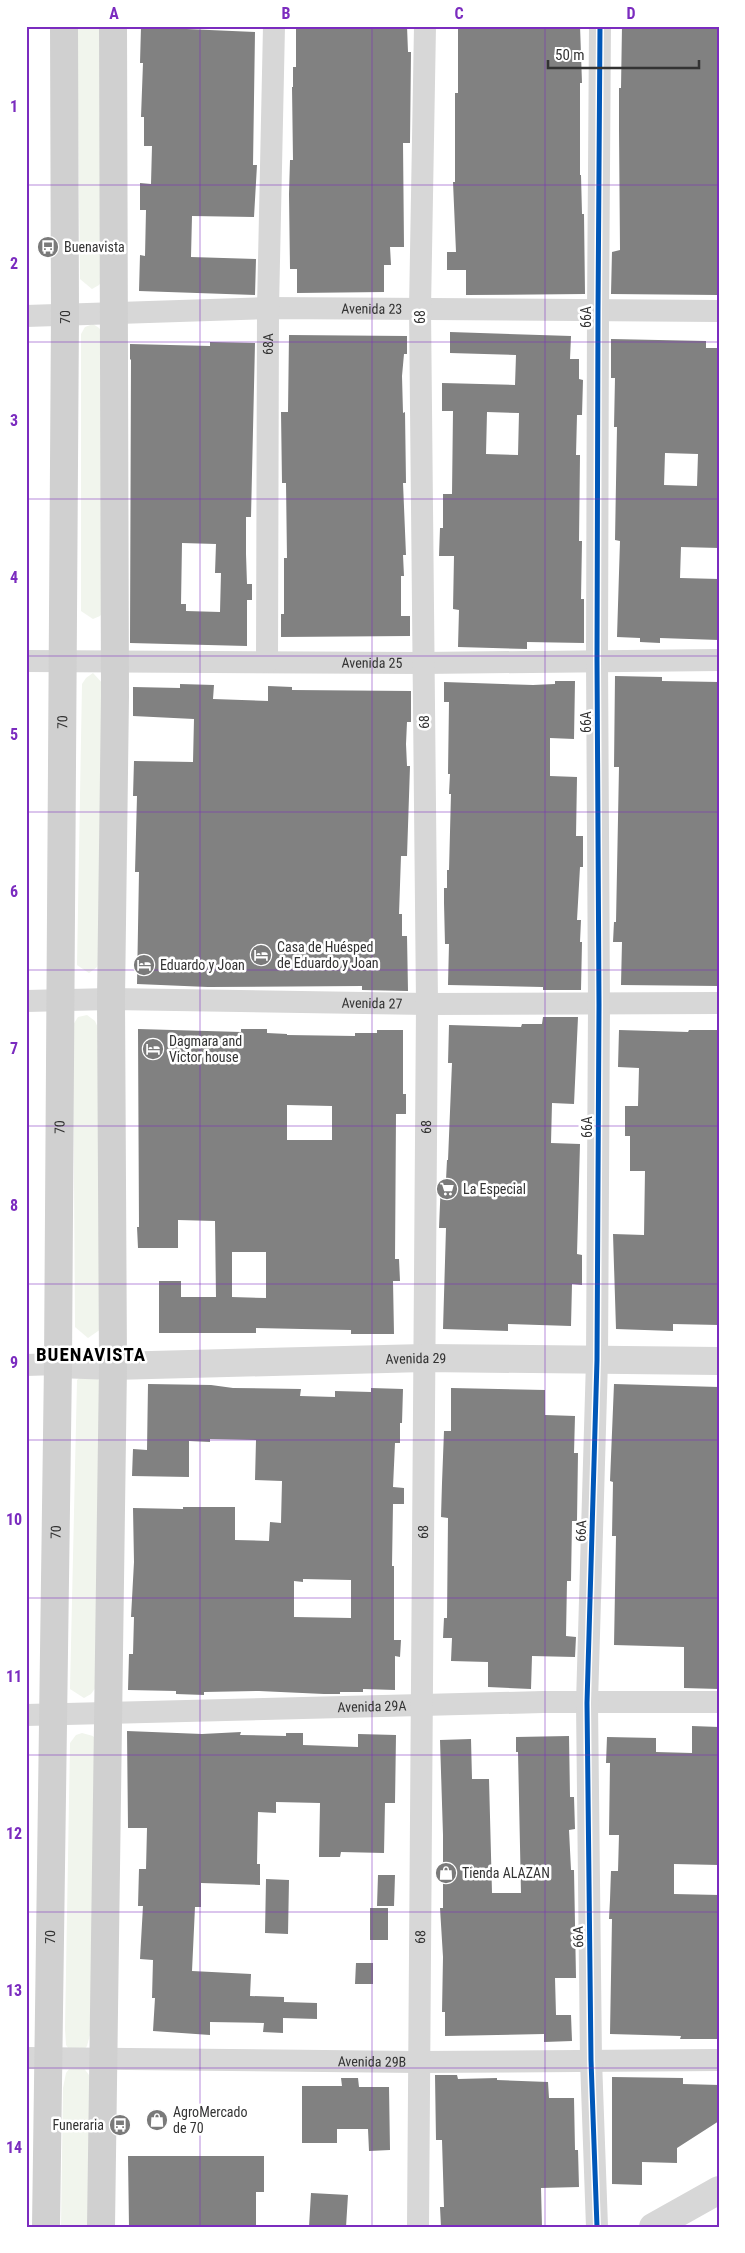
<svg xmlns="http://www.w3.org/2000/svg" width="745" height="2253" font-family="'Roboto Condensed',sans-serif">
  <style>
    .green { fill: #f1f5ed }
    .building { fill: #818181; fill-rule: evenodd }
    .lines { fill: none; stroke-linecap: round; stroke-linejoin: round }
    .minor { stroke: #d7d7d7; stroke-width: 22 }
    .tertiary { stroke: #d7d7d7; stroke-width: 28 }
    .secondary { stroke: #d0d0d0; stroke-width: 28 }
    .cycleway-casing { stroke: #fff; stroke-width: 8 }
    .cycleway { stroke: #0057b8; stroke-width: 5 }
    .grid { fill: none; stroke: #7b2cbf; stroke-width: 1; stroke-opacity: 0.55 }
    .labels { text-anchor: middle; dominant-baseline: central; stroke-width: 5; stroke-linejoin: round; paint-order: stroke }
    .poi-label { font-size: 14px; fill: #333; stroke: #fff; text-anchor: start }
    .street-label { font-size: 14px; fill: #333; stroke: #fff }
    .district-label { font-size: 19px; font-weight: bold; letter-spacing: 1px; fill: #000; stroke: #fff }
    .neatline { fill: none; stroke: #7b2cbf; stroke-width: 2 }
    .grid-label { font-size: 16px; text-anchor: middle; font-weight: bold; fill: #7b2cbf }
  </style>
  <rect width="100%" height="100%" fill="#fff"/>
  <path class="green" d="M77 26H100L103 278 99 285 92 289 80 279Z
    M93 324 99 328 104 334 105 609 100 616 93 619 81 611V334L85 327Z
    M93 673 103 684 100 960 97 967 89 973 77 965 82 684 86 678Z
    M87 1015 95 1021 98 1028 101 1329 88 1338 75 1327 73 1025 78 1017Z
    M82 1376H96L100 1382 96 1687 91 1694 84 1698 70 1689 77 1380Z
    M82 1733 93 1736 98 1743 91 2031 87 2046 77 2059 89 2075V2227H61L63 2088 66 2073 77 2059 66 2045 65 2029 70 1743 76 1735Z"/>
  <path class="building" d="M356 26H407L408 52H411L410 143H403L404 247H390L391 265H384V292L297 293V269H290L289 194 290 160H293L292 87H293V67H296V29L356 28Z
    M458 26H580L582 83H580V175H581L582 214H584L585 294 466 295V270H447V252H456L453 182H455V93H458Z
    M622 26H719V295L611 294 612 252 620 250 619 129V88H621Z
    M141 27 255 32 253 165H257L254 217 192 216 191 257 256 259 255 295 139 291 140 255 145 256 146 210H140V183L151 184 152 146H144V117H141L143 63H140Z
    M450 332 571 336 570 359H579V379L583 380 582 415H577L576 455H580L579 541H582L581 599H584V643L527 642V649L458 647 459 610 453 609 454 556H439L440 528H443V494H452L453 411H442V383L515 385 516 355 450 353ZM487 412 519 413 518 455 486 454Z
    M289 335 407 336V354H404L402 376 403 413 405 412 406 483H403L406 555H403L404 576H401V616H410V636L281 637V614H284V558H287L286 483H282L281 412H288Z
    M611 339 706 341V348H719V548L681 547 680 578 719 579V640L660 638V643L640 642V638L617 637 620 541 615 540 617 427H614L615 378H611ZM665 453 698 454 697 486 664 485Z
    M210 342 255 343 251 517H246V554L247 584H252V600H247V646L130 643 131 360 130 359V344L210 346ZM182 543 216 544 215 573H221L220 612 186 611V604H181Z
    M615 676 662 677V681L719 682V986L621 985 622 942H613L614 922H616L619 767H614Z
    M555 681H575L574 739 550 738V776L577 777 576 836H583V867H580L577 920H581L580 942H582L581 990H543V987L448 985 449 944H445L444 903V888H447V870H449L451 794H449L450 774H448L449 702H444V682L533 685 555 684Z
    M180 684 214 685 213 699 268 701V686L292 687V690L411 691V722H407L406 744 407 766H410L407 856H401L399 914H402V936H407L408 991 362 990V986L208 987 137 984 139 872H135L137 796H133L134 761 193 762 194 719 133 716V687L180 688Z
    M543 1017H578L574 1104 552 1103 551 1143 580 1144 577 1254 582 1255V1285L572 1284 571 1326 508 1324V1331L443 1329 446 1228H439L441 1180H446L447 1160H448L452 1063H448L449 1025 521 1027 522 1024H542Z
    M138 1029 241 1032V1029H267V1033L287 1034V1035L355 1036V1033H377V1030H403V1094H406V1114H396L395 1259H399L400 1281H393L394 1334H351V1330L302 1329 256 1328V1333H159V1281H181V1297H216L215 1221 178 1220V1248H138L137 1227H139ZM287 1105 332 1106V1140H287ZM232 1252H266V1298L232 1297Z
    M619 1030 688 1032 689 1030H719V1325L673 1324V1331L616 1329 613 1234 644 1235 645 1171H630V1136H625V1106H638L639 1068 618 1067Z
    M148 1384 211 1385 233 1388 301 1389 300 1396 335 1397V1391L371 1392V1388L403 1389 402 1423H400V1443H395L393 1487 404 1488V1504H393L392 1566H394V1640H401L400 1657 395 1656V1690L363 1689V1692H340V1694H324L259 1691 204 1692V1695L176 1694V1691L128 1690 129 1654H133L134 1617H131L134 1562 133 1508 183 1509V1507H235V1540L269 1541 270 1522 281 1523 282 1481 255 1480 256 1440 210 1439V1442L189 1441V1477L132 1476 133 1449 147 1450ZM303 1579 351 1580V1618L294 1617V1581L303 1582Z
    M614 1384 719 1387V1689L684 1688V1647L614 1645 616 1536H612L613 1482 610 1481Z
    M451 1388 545 1390V1415L575 1416 574 1453H578L577 1521H572L571 1581H567L566 1636 576 1637 575 1657 532 1656 531 1689 488 1687V1662L451 1661 452 1638H443L444 1618H447L448 1518 441 1517 442 1483 444 1431H451Z
    M692 1726 719 1727V1865L674 1864V1894L719 1895V2039H680L681 2036 610 2034 612 1919H609L610 1900 611 1871H618L619 1835H609L610 1763H606L607 1737 656 1738V1752L692 1753Z
    M127 1731 202 1734 241 1732 240 1735 286 1736V1733H303V1745L358 1747V1734L396 1735 395 1803H385L384 1853 341 1852 340 1857H319L320 1803 276 1802V1813L258 1812 257 1864H260V1885L201 1883V1907H195L192 1971 251 1974 250 1996 284 1997V2002L317 2003V2019L283 2018V2033L263 2032 264 2023 210 2022V2035L153 2031 155 1998H152L153 1960 140 1959 143 1906H138L139 1869H146L147 1828H128Z
    M569 1736 570 1797H574L575 1829 569 1830 571 1870H574L576 1978H555L556 2015H571L572 2041 544 2042V2034L445 2036V2012H442L443 1957 440 1908H443V1835L440 1740 471 1739 472 1779H489L492 1893H521L518 1752H516V1737Z
    M378 1875H395L394 1906H377Z
    M266 1879 289 1880 288 1934 265 1933Z
    M370 1908H388V1940H370Z
    M356 1963H373V1984H355Z
    M435 2075H457L458 2079 497 2078V2080L548 2082 549 2098H574L575 2150H578L579 2187 541 2188 542 2227H441L440 2207H444L442 2140H436Z
    M612 2077 683 2078V2084L719 2085V2121L677 2148V2163L642 2162V2185L612 2184Z
    M341 2078H358L359 2087H389L390 2150 369 2151 368 2129H337V2143H302V2086H342Z
    M128 2156H264V2192H256V2227H129Z
    M311 2193 348 2195 346 2227H309Z"/>
  <g class="lines">
    <g class="minor">
      <path id="s1" d="M26 316 268 308 719 311"/>
      <path id="s2" d="M26 661 423 663 719 660"/>
      <path id="s3" d="M267 662 268 308 274 26"/>
      <path id="s4" d="M26 1001 111 999 427 1004 719 1003"/>
      <path d="M26 1365 58 1364"/>
      <path id="s5" d="M26 1715 543 1702H719"/>
      <path id="s6" d="M26 2058 417 2062 719 2060"/>
      <path id="s7" d="M418 2227 427 1004 420 309 425 26"/>
      <path d="M597 2227 591 2060 587 1703 597 1360 599 1005 597 660 598 312 600 26"/>
    </g>
    <g class="tertiary">
      <path id="s8" d="M58 1364 113 1366 424 1358 719 1361"/>
      <path d="M653 2227 719 2190"/>
    </g>
    <g class="secondary">
      <path id="s9" d="M46 2227 58 1364 65 315 64 26"/>
      <path d="M101 2227 113 1366 111 999 115 696 113 26"/>
    </g>
    <g class="cycleway-casing">
      <path id="cycleway" d="M597 2227 591 2060 587 1703 597 1360 599 1005 597 660 598 312 600 26"/>
    </g>
    <use href="#cycleway" class="cycleway"/>
  </g>
  <path class="grid" d="M200 26V2227M372 26V2227M545 26V2227M26 185H719M26 342H719M26 499H719M26 656H719M26 812H719M26 970H719M26 1126H719M26 1284H719M26 1440H719M26 1598H719M26 1755H719M26 1912H719M26 2068H719"/>
  <defs>
    <g id="bus-disc" transform="scale(1.125)"><circle r="9.5" fill="#7a7a7a" stroke="#fff"/><path d="M-5-6H5V4H4V6H2V4H-2V6H-4V4H-5ZM-3.5-4V0h7V-4ZM-3.5 1.2v1.5H-2V1.2ZM2 1.2v1.5H3.5V1.2Z" fill="#fff"/></g>
    <g id="hotel-disc" transform="scale(1.125)"><circle r="9.5" fill="#7a7a7a" stroke="#fff"/><path d="M-6-4.5h1.5V1H6V5H4.5V3h-9V5H-6ZM-4 0a1.8 1.8 0 1 1 3.6 0ZM.5 0V-2.5h3Q6-2.5 6 0Z" fill="#fff"/></g>
    <g id="supermarket-disc" transform="scale(1.125)"><circle r="9.5" fill="#7a7a7a" stroke="#fff"/><path d="M-6-5.5h2.5l.6 2H6L4.5 2H-2.5L-4.4-4H-6ZM-1.5 3.2a1.3 1.3 0 1 0 .1 0ZM3 3.2a1.3 1.3 0 1 0 .1 0Z" fill="#fff"/></g>
    <g id="shop-disc" transform="scale(1.125)"><circle r="9.5" fill="#7a7a7a" stroke="#fff"/><path d="M-5-2.5h2.3a2.7 3.5 0 0 1 5.4 0H5L5.5 6h-11ZM-1.5-2.5h3a1.5 2.3 0 0 0-3 0Z" fill="#fff"/></g>
  </defs>
  <g fill-rule="evenodd">
    <use href="#bus-disc" x="48" y="247"/>
    <use href="#hotel-disc" x="261" y="955"/>
    <use href="#hotel-disc" x="144" y="965"/>
    <use href="#hotel-disc" x="153" y="1049"/>
    <use href="#supermarket-disc" x="447" y="1189"/>
    <use href="#shop-disc" x="446" y="1873"/>
    <use href="#shop-disc" x="157" y="2120"/>
    <use href="#bus-disc" x="120" y="2125"/>
  </g>
  <g class="labels">
    <g class="poi-label">
      <text x="64" y="247">Buenavista</text>
      <text x="277" y="947">Casa de Huésped<tspan x="277" dy="16">de Eduardo y Joan</tspan></text>
      <text x="160" y="965">Eduardo y Joan</text>
      <text x="169" y="1041">Dagmara and<tspan x="169" dy="16">Victor house</tspan></text>
      <text x="463" y="1189">La Especial</text>
      <text x="462" y="1873">Tienda ALAZAN</text>
      <text x="173" y="2112">AgroMercado<tspan x="173" dy="16">de 70</tspan></text>
      <text x="104" y="2125" text-anchor="end">Funeraria</text>
    </g>
    <g class="street-label">
      <text stroke="none"><textPath href="#s1" startOffset="346">Avenida 23</textPath></text>
      <text stroke="none"><textPath href="#s9" startOffset="1910">70</textPath></text>
      <text transform="translate(420 317) rotate(-90)">68</text>
      <text transform="translate(586 317) rotate(-90)">66A</text>
      <text stroke="none"><textPath href="#s3" startOffset="318">68A</textPath></text>
      <text stroke="none"><textPath href="#s2" startOffset="346">Avenida 25</textPath></text>
      <text stroke="none"><textPath href="#s9" startOffset="1505">70</textPath></text>
      <text transform="translate(424 722) rotate(-91)">68</text>
      <text transform="translate(586 722) rotate(-90)">66A</text>
      <text stroke="none"><textPath href="#s4" startOffset="346">Avenida 27</textPath></text>
      <text stroke="none"><textPath href="#s7" startOffset="1100">68</textPath></text>
      <text stroke="none"><textPath href="#s9" startOffset="1100">70</textPath></text>
      <text transform="translate(587 1127) rotate(-90)">66A</text>
      <text stroke="none"><textPath href="#s8" startOffset="358">Avenida 29</textPath></text>
      <text stroke="none"><textPath href="#s7" startOffset="695">68</textPath></text>
      <text transform="translate(581 1531) rotate(-88)">66A</text>
      <text stroke="none"><textPath href="#s9" startOffset="695">70</textPath></text>
      <text stroke="none"><textPath href="#s5" startOffset="346">Avenida 29A</textPath></text>
      <text stroke="none"><textPath href="#s9" startOffset="290">70</textPath></text>
      <text stroke="none"><textPath href="#s7" startOffset="290">68</textPath></text>
      <text transform="translate(578 1937) rotate(-91)">66A</text>
      <text stroke="none"><textPath href="#s6" startOffset="346">Avenida 29B</textPath></text>
    </g>
    <g class="district-label">
      <text x="91" y="1354">BUENAVISTA</text>
    </g>
  </g>
  <rect width="745" height="2253" fill="none" stroke="#ffffff" stroke-width="55"/>
  <path d="M548 60v8h151v-8" fill="none" stroke="#333333" stroke-width="2.5"/>
  <text x="555" y="60" font-size="15" fill="#333333" stroke="#ffffff" stroke-width="4" paint-order="stroke">50 m</text>
  <rect x="28" y="28" width="690" height="2198" class="neatline"/>
  <g class="grid-label">
    <text x="114" y="19">A</text>
    <text x="286" y="19">B</text>
    <text x="459" y="19">C</text>
    <text x="631" y="19">D</text>
    <text x="14" y="112">1</text>
    <text x="14" y="269">2</text>
    <text x="14" y="426">3</text>
    <text x="14" y="583">4</text>
    <text x="14" y="740">5</text>
    <text x="14" y="897">6</text>
    <text x="14" y="1054">7</text>
    <text x="14" y="1211">8</text>
    <text x="14" y="1368">9</text>
    <text x="14" y="1525">10</text>
    <text x="14" y="1682">11</text>
    <text x="14" y="1839">12</text>
    <text x="14" y="1996">13</text>
    <text x="14" y="2153">14</text>
  </g>
</svg>
